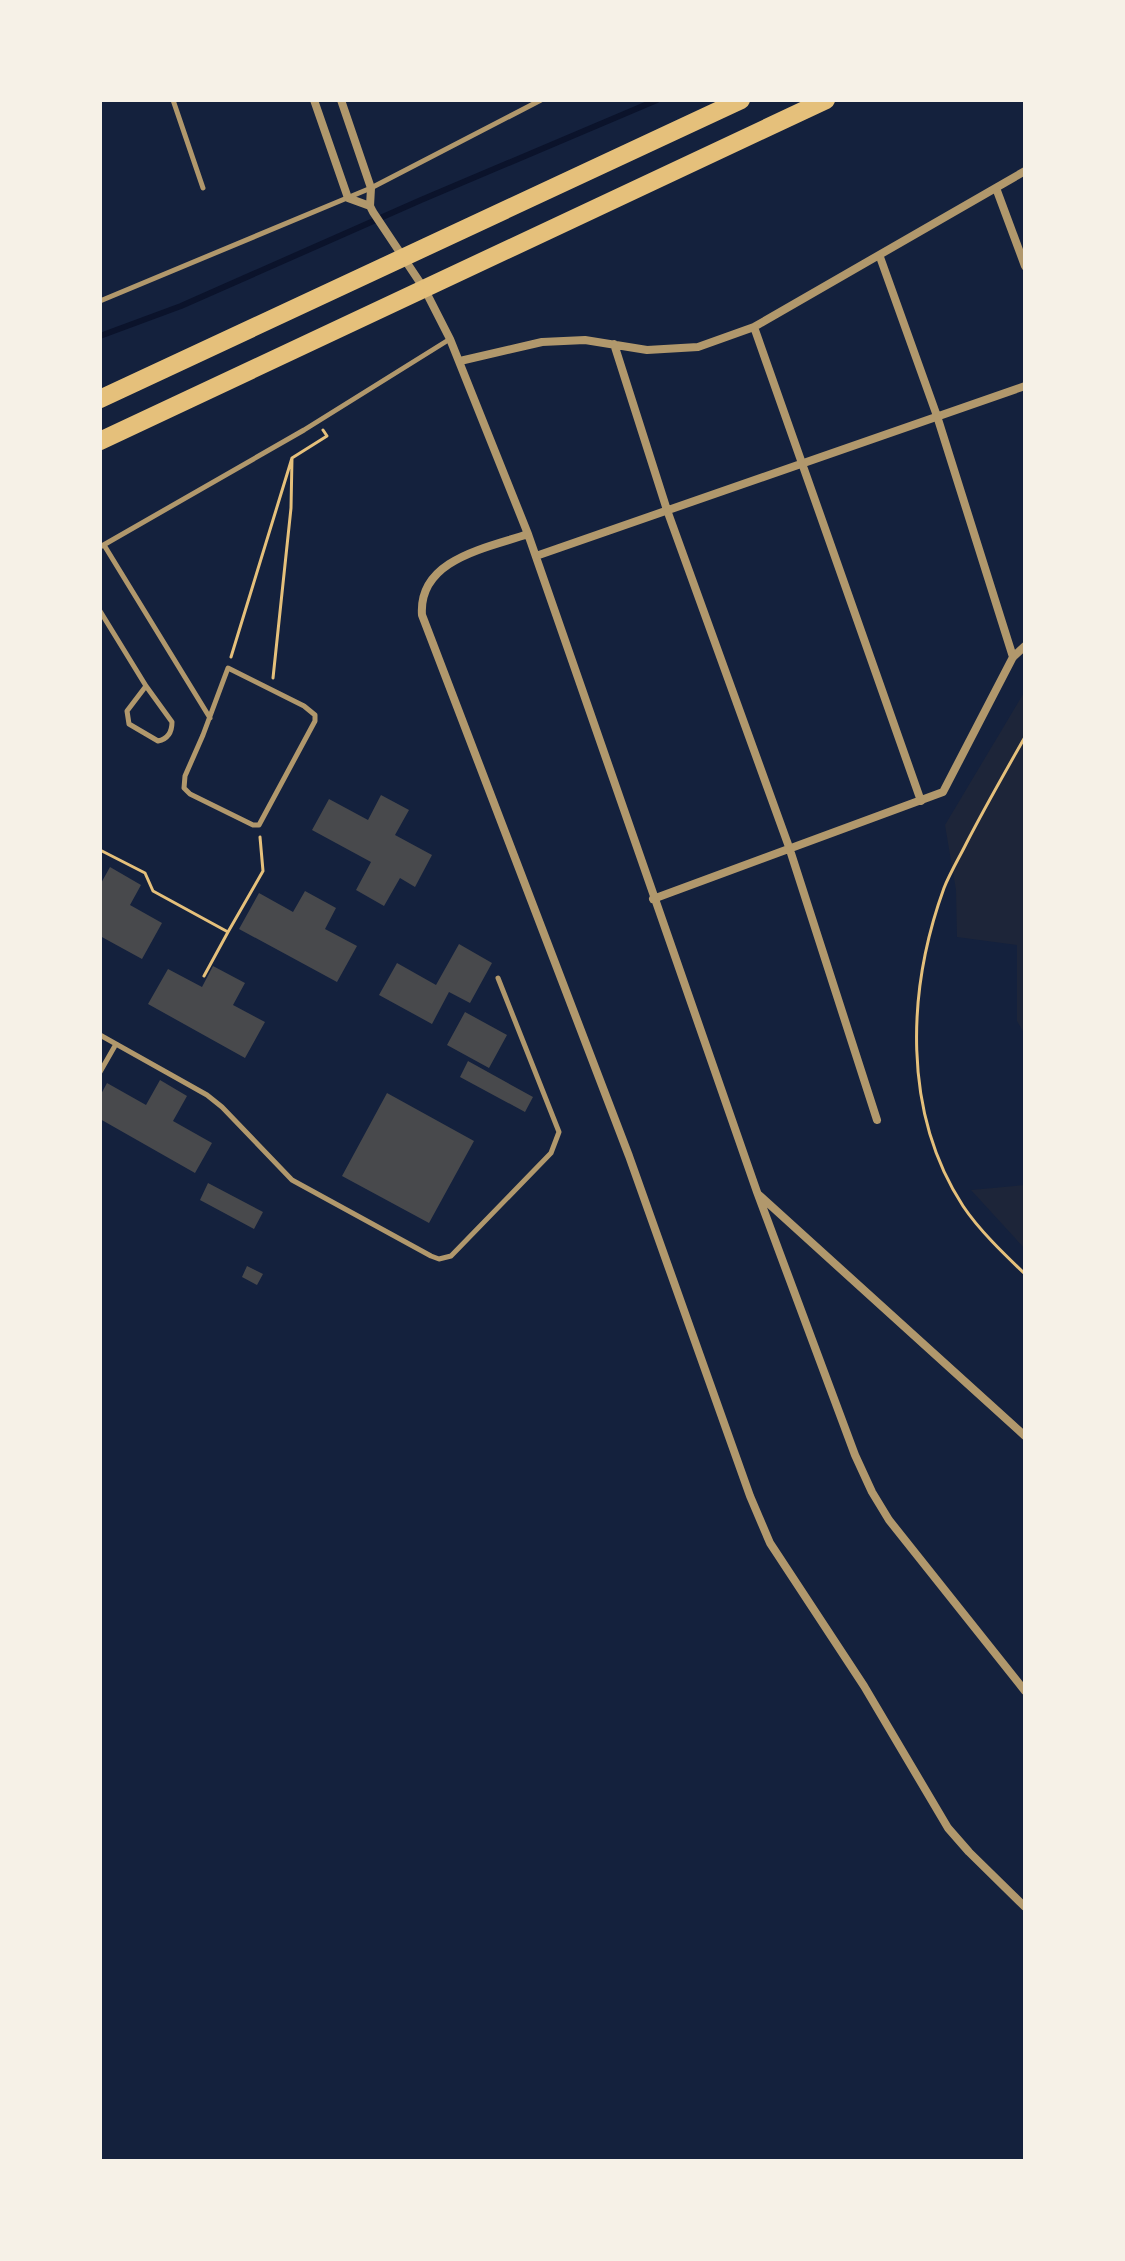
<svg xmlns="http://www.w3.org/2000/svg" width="1125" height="2261" font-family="'Alegreya Sans',sans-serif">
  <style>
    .green { fill: #1d2539 }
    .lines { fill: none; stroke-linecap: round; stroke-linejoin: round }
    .stream { stroke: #0b132b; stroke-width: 6 }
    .building { fill: #48494c }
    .path { stroke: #e5c07b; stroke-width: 3 }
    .service { stroke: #b1986c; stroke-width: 5 }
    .minor { stroke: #b1986c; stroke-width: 8 }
    .primary { stroke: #e5c07b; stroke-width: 18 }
  </style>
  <rect width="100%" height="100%" fill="#14213d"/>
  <path class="green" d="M1025 691V1035L1017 1021V945L957 937 956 890 945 825Z
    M1025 1185V1249L971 1190Z"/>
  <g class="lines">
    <path class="stream" d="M100 336 181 306 421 200 657 100"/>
  </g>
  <path class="building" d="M381 795 409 810 395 835 432 855 415 887 400 878 384 906 356 890 371 862 312 830 329 799 368 820Z
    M110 867 141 885 130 905 162 923 142 959 100 936V885Z
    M305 891 336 908 325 929 357 946 337 982 239 929 259 893 293 912Z
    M459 944 492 963 470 1003 449 992 432 1024 379 995 397 963 436 985Z
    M213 966 245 983 233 1005 265 1022 245 1058 148 1004 168 969 202 987Z
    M465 1012 507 1035 489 1068 447 1045Z
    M468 1061 533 1097 525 1112 460 1077Z
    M160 1080 187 1096 173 1121 212 1143 195 1173 100 1119V1096L107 1083 146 1105Z
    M387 1093 474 1141 429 1223 342 1176Z
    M208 1183 263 1212 254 1229 200 1200Z
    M247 1266 263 1274 257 1285 242 1277Z"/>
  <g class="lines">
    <path class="path" d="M292 458 327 436 323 430
      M231 657 292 458 291 508 273 678
      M1025 737C1005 772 985 807 966 844 959 858 950 873 944 888 907 990 902 1112 963 1206 979 1230 1004 1254 1025 1274
      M100 850 145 873 153 891 228 932 263 871 260 837
      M204 976 228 932"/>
    <path class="service" d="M173 100 203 188
      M100 301 371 188 541 100
      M104 545 210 718
      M100 547 304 430 450 339
      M100 611 146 686 172 722C172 732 168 739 158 741L129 724 127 711 146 686
      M228 668 304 706 315 715V721L259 825H253L190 794 184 788 185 776 203 735Z
      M100 1035 207 1095 222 1107 292 1180 431 1256 439 1259 451 1256 551 1153 559 1132 498 978
      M100 1072 116 1044"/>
    <path class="minor" d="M314 100 348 198 370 206 373 212 425 290 450 339 528 534 757 1192 855 1455 872 1492 889 1520 1025 1691
      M341 100 371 188 370 206
      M996 188 1025 266
      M880 257 937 416 1013 657
      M754 327 921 801
      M614 344 667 510 789 847 877 1120
      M460 361 542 342 585 340 647 350 698 347 754 327 1025 171
      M528 534C487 548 418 559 422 615L629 1156 750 1496 770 1543 864 1686 948 1828 969 1852 1025 1907
      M536 556 1025 386
      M653 899 943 792 1013 657 1025 646
      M759 1195 1025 1436"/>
    <path class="primary" d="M100 399 741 100
      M100 441 826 100"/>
  </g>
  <rect width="1125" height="2261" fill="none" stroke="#f6f1e7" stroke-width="204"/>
</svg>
